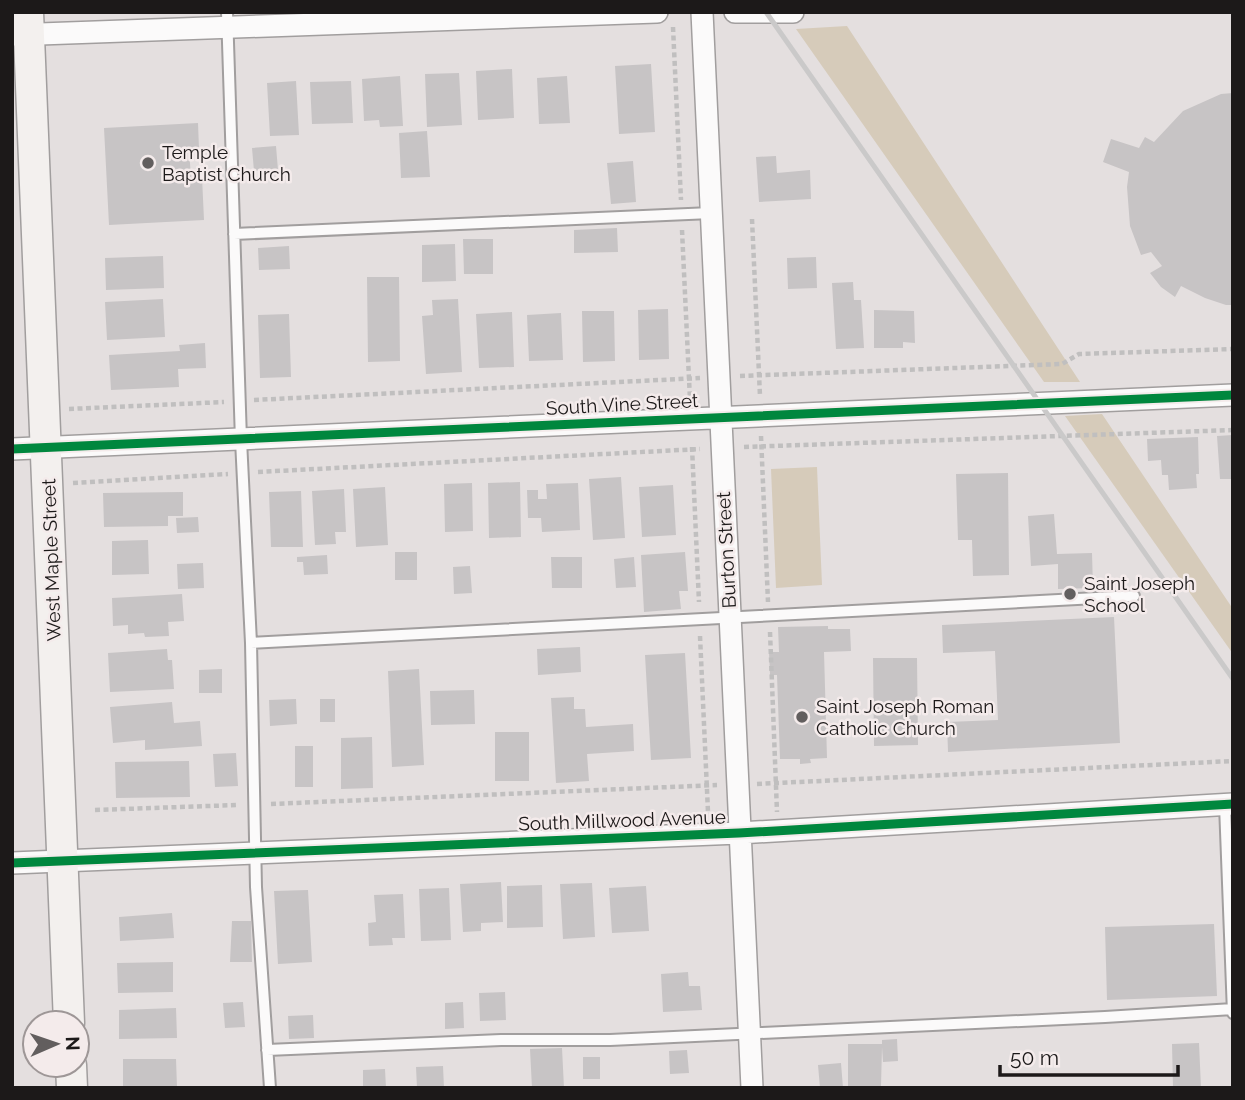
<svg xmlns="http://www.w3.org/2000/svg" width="1245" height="1100" font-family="Raleway,sans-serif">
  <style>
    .green { fill: #d6cbba }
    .building { fill: #c7c4c5 }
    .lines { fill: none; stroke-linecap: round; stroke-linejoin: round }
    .lane-casing { stroke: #a19e9e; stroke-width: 14 }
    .street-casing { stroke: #a19e9e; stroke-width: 24 }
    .secondary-casing { stroke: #a19e9e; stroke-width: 33 }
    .path { stroke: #c0bfbf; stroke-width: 4.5; stroke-dasharray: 5 3.5; stroke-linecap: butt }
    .lane { stroke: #fbfafa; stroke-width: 10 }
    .street { stroke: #fbfafa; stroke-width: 21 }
    .secondary { stroke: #f3f0ee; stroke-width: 30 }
    .rail { stroke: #cac9c9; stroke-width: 5 }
    .cycleway-casing { stroke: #f4ebeb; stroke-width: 13 }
    .cycleway { stroke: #00873e; stroke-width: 9 }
    .poi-dot { fill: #625e5e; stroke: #f4ebeb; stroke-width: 2.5 }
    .labels { text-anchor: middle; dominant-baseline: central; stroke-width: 5; stroke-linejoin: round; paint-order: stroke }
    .poi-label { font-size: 19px; fill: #1c1919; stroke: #f4ebeb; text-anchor: start }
    .street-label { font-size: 19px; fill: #1c1919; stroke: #f4ebeb }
  </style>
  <rect width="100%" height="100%" fill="#e4dfdf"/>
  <path class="green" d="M847 26 1080 382H1044L796 29Z
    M1102 414 1233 609V654L1065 416Z
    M817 467 822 585 776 588 771 469Z"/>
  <path class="building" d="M651 64 655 132 619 134 615 66Z
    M512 69 514 118 478 120 476 71Z
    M459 73 462 125 427 127 425 74Z
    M400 76 403 126 380 127 379 120 364 121 362 79Z
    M567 76 570 123 539 124 537 78Z
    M296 81 299 135 270 136 267 83Z
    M351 81 353 123 312 124 310 82Z
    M1233 93V305H1226L1205 298 1181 286 1175 297 1161 287 1150 273 1162 266 1151 252 1141 255 1130 226 1127 187 1129 172 1103 162 1111 139 1139 148 1145 137 1154 142 1183 111 1221 94Z
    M198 123 199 149 189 150 191 177H202L204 220 109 225 104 128Z
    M427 131 430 177 401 178 399 133Z
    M276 146 278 170 254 171 252 148Z
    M776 156 777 173 810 170 811 199 759 202 756 157Z
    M633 161 636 202 611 204 607 163Z
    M617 228 618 252 574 253V230Z
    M463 239H493V274H464Z
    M455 244 456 281 422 282V245Z
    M289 246 290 269 259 270 258 248Z
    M163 256 164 288 106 290 105 258Z
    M816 257 817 288 788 289 787 258Z
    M367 277H399L400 361 368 362Z
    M853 282 854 300H861L864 348 836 349 832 283Z
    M163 299 165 337 107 340 105 302Z
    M458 299 462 372 426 374 422 316 433 315 432 300Z
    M668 309 669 359 639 360 638 310Z
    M874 310 914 311 915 343 903 342V348H874Z
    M582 311H614L615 361 583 362Z
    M512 312 514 367 479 368 476 314Z
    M561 313 563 360 529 361 527 315Z
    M289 314 291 377 260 378 258 315Z
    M205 343 206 368 178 369 179 387 111 390 109 355 180 351 179 345Z
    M1233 435V479H1220L1217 436Z
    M1198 437 1199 474H1196L1197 488 1169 490 1168 475H1162L1161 460 1148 461 1147 439Z
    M1008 473 1009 575 973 576 972 540H958L956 474Z
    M621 477 625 538 593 540 589 479Z
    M520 482 521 537 489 538 488 483Z
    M472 483 473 531 445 532 444 484Z
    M578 483 580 530 542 532 541 518H528L527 490H538V499H547L546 484Z
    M673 485 676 535 642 537 639 487Z
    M385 487 388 545 356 547 353 489Z
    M344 489 346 532H335L336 544 315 545 312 491Z
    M301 491 303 547H271L269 492Z
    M183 492V516H168V526L104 527 103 493Z
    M1054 514 1057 554 1092 553 1093 588 1058 589V564L1031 566 1028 516Z
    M198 517 199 532 177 533 176 518Z
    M148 540 149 574 112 575V541Z
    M395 552H417V580H395Z
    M685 552 688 591H679L681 609 644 612 641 555Z
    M327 555 328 574 304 575 303 562H297V557Z
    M551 557H582V588H552Z
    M634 557 636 587 616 588 614 559Z
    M203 563 204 588 178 589 177 564Z
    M470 566 472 593 454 594 453 567Z
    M182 594 184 621 168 622 169 636 145 637 144 633 128 634V625L113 626 112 598Z
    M1114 617 1120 743 948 752 947 722 998 720 995 651 943 653 942 625Z
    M828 626V629H850L851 651 824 652 827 758 810 759 811 763 800 764V759H780L777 675H770L769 652H779L778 627Z
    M580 647 581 672 538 675 537 649Z
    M167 649 168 660H172L174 689 110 692 108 653Z
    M685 653 691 758 651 760 645 655Z
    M873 658H917L918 745 874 746Z
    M222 669V693H199V670Z
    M419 669 424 765 392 767 388 671Z
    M474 690 475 724 431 725 430 691Z
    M574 697V709H585L586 727 633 724 634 751 587 754 589 781 556 783 551 698Z
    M296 699 297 724 270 726 269 700Z
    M320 699H335V722H320Z
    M172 702 174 723 200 721 202 746 145 750V740L113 743 110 707Z
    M495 732H529V781H495Z
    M372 737 373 788 341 789V738Z
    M295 746H313V787H295Z
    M236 753 238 786 215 787 213 754Z
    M189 761 190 797 116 798 115 762Z
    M501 882 503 922 481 923V931L463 932 460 884Z
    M592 883 595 937 563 939 560 884Z
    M542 885 543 927 507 928V886Z
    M646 886 649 931 612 933 609 888Z
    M449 888 451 940 421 941 419 889Z
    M308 890 312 962 278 964 274 891Z
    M403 894 405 938H392L393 945 369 946 368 923 376 922 374 895Z
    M172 913 174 938 120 941 119 917Z
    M232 921H251L252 962H230Z
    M1214 924 1217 996 1107 1000 1105 927Z
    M173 962V992L118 993 117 963Z
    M688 972 689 986H700L702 1010 663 1012 661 974Z
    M505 992 506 1020 480 1021 479 993Z
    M243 1002 245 1027 225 1028 223 1003Z
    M463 1002 464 1028 445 1029V1003Z
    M176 1008 177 1038 119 1039V1010Z
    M313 1015 314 1038 289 1039 288 1016Z
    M897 1039 898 1061 883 1062 882 1047 881 1086 848 1087V1044H882V1040Z
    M1199 1043 1201 1088H1173L1172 1044Z
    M562 1048 564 1088H532L530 1049Z
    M687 1050 689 1073 670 1074 669 1051Z
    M583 1057H600V1079H583Z
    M123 1059H176L177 1087 123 1088Z
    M841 1063 843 1088H820L818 1065Z
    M443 1066 444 1088H417L416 1067Z
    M385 1069 386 1088H363V1070Z"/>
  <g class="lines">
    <g class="lane-casing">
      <path id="lane" d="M227 12 241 440 251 643 1134 596
        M234 234 711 213
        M251 643 256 887 270 1088
        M1225 805 1233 1013
        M267 1050 501 1040H610L1105 1017 1233 1009"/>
    </g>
    <g class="street-casing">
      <path id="street" d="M702 12 752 1088
        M735 12H793
        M12 35 657 12
        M12 449 1233 395
        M12 863 739 833 1233 804"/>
    </g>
    <g class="secondary-casing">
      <path id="secondary" d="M28 12 69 1023
        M71 1065 72 1088"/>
    </g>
    <path class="path" d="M673 27 681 200
      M752 219 760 396
      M682 230 690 400
      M740 376 1062 364 1079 354 1233 349
      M254 400 700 378
      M69 409 224 402
      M761 436 768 602
      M692 447 699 602
      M744 447 1233 430
      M258 472 700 449
      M73 483 228 474
      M770 632 777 812
      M700 636 708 812
      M757 784 1233 761
      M271 804 717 785
      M95 810 237 805"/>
    <use href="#lane" class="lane"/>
    <use href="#street" class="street"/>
    <use href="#secondary" class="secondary"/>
    <path class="rail" d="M766 12 1233 679"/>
    <g class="cycleway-casing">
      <path id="cycleway" d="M12 449 1233 395
        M12 863 739 833 1233 804"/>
    </g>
    <use href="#cycleway" class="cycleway"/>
  </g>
  <g class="poi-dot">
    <circle cx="148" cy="163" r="7"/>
    <circle cx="1070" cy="594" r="7"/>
    <circle cx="802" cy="717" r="7"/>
  </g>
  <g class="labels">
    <g class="poi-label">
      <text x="162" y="152">Temple<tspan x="162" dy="22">Baptist Church</tspan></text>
      <text x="1084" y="583">Saint Joseph<tspan x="1084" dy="22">School</tspan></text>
      <text x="816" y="706">Saint Joseph Roman<tspan x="816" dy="22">Catholic Church</tspan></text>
    </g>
    <g class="street-label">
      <text transform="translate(622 404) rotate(-3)">South Vine Street</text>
      <text transform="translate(726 550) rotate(-93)">Burton Street</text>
      <text transform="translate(51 560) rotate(-92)">West Maple Street</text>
      <text transform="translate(622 820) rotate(-2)">South Millwood Avenue</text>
    </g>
  </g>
  <rect width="1245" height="1100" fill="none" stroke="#1c1919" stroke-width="28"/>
  <g transform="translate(56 1044) rotate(88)"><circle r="33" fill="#f4ebeb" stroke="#9e9797" stroke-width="2"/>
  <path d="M0-5L12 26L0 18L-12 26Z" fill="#625e5e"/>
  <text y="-10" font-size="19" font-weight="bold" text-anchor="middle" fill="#1c1919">N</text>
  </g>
  <path d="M1000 1065v10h178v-10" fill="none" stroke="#1c1919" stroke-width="3.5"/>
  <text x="1010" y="1065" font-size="21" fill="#1c1919" stroke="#f4ebeb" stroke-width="5" paint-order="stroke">50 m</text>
</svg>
